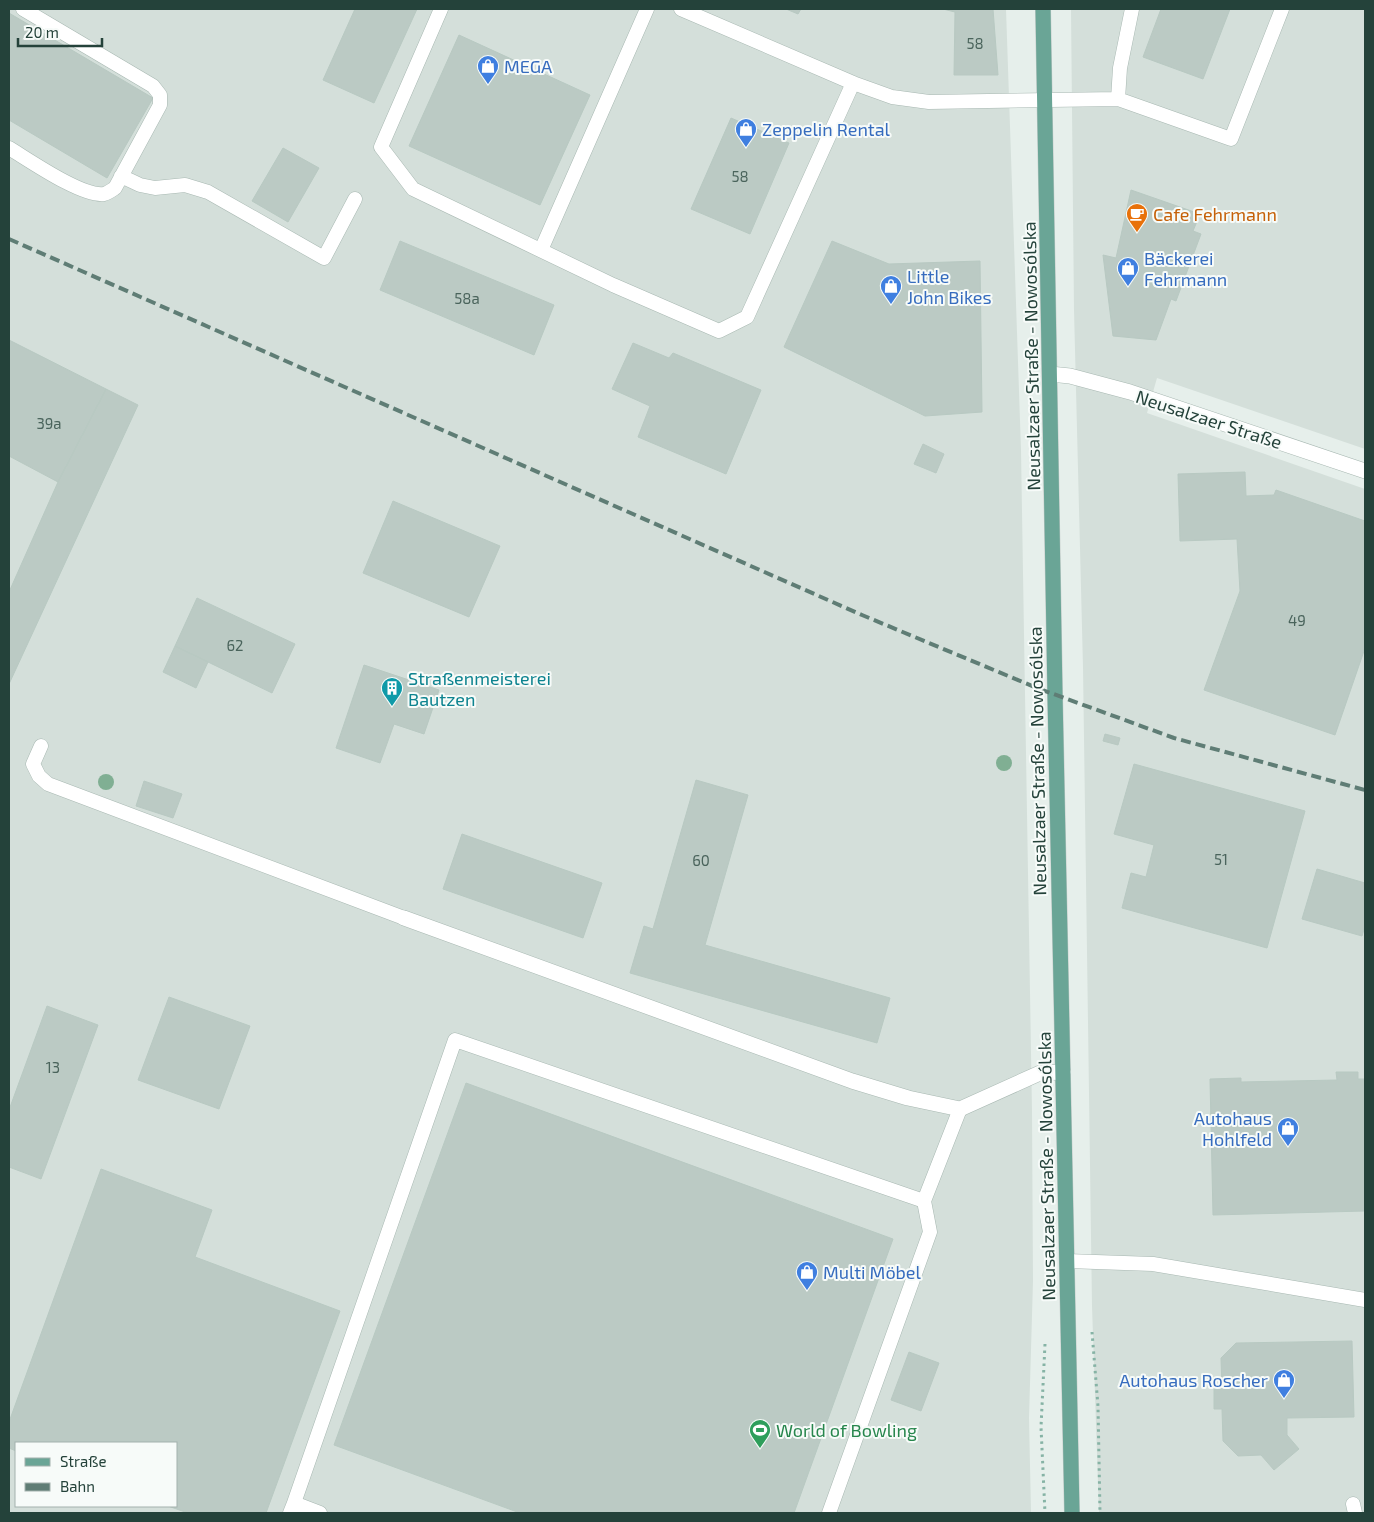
<svg xmlns="http://www.w3.org/2000/svg" width="1374" height="1522" font-family="'Exo 2',sans-serif">
  <style>
    .built { fill: #d4dfda; fill-rule: evenodd }
    .building { fill: #bbcac4; stroke: #b8c9c2 }
    .lines { fill: none; stroke-linecap: round; stroke-linejoin: round }
    .service-casing { stroke: #a8b8b2; stroke-width: 15 }
    .minor-casing { stroke: #a8b8b2; stroke-width: 16 }
    .primary-casing { stroke: #c2cac8; stroke-width: 16 }
    .path { stroke: #86b3a5; stroke-width: 3; stroke-dasharray: 2.5 4; stroke-linecap: butt }
    .service { stroke: #fff; stroke-width: 14 }
    .minor { stroke: #fff; stroke-width: 15 }
    .primary { stroke: #6aa596; stroke-width: 15 }
    .rail { stroke: #5f7d75; stroke-width: 4; stroke-dasharray: 10 5; stroke-linecap: butt }
    .tree { fill: #80af93 }
    .labels { text-anchor: middle; dominant-baseline: central; stroke-width: 4; stroke-linejoin: round; paint-order: stroke }
    .number-label { font-size: 15px; fill: #4a645c }
    .shop-label { font-size: 18px; fill: #366cbe; stroke: #f7fbf9; text-anchor: start }
    .food-label { font-size: 18px; fill: #c56008; stroke: #f7fbf9; text-anchor: start }
    .street-label { font-size: 18px; fill: #24423a; stroke: #f7fbf9 }
    .culture-label { font-size: 18px; fill: #0d838f; stroke: #f7fbf9; text-anchor: start }
    .leisure-label { font-size: 18px; fill: #27864d; stroke: #f7fbf9; text-anchor: start }
  </style>
  <rect width="100%" height="100%" fill="#e6efeb"/>
  <path class="built" d="M9 9H1006L1021 450 1024 634 1032 1112 1033 1281 1029 1418 1031 1513H9ZM16 1443H176V1506H16Z
    M1071 9H1365V449L1157 378 1147 413 1365 489V1513H1099L1092 1306 1083 667 1074 310Z"/>
  <path class="building" d="M355 9H417L374 103 323 80Z
    M786 9H801L798 14Z
    M943 9H993L998 75H954L955 12Z
    M1161 9H1230L1203 79 1143 57Z
    M9 13 153 98 107 178 9 120Z
    M459 35 590 95 540 205 409 146Z
    M731 118 789 143 750 234 691 209Z
    M283 148 319 168 288 222 252 201Z
    M1131 190 1200 214 1193 231 1201 234 1176 301 1171 299 1156 340 1113 336 1103 255 1116 258Z
    M400 241 554 305 534 355 380 290Z
    M832 241 889 264 980 261 982 412 925 416 784 347Z
    M9 340 106 389 58 482 9 456Z
    M633 343 669 358 673 353 761 390 726 474 638 437 650 406 612 389Z
    M106 389 138 405 9 684V592L58 482Z
    M923 444 944 454 936 473 914 464Z
    M1245 472 1246 496 1274 495 1276 490 1365 521V648L1335 735 1204 690 1240 591 1237 539 1180 541 1178 474Z
    M393 501 500 546 469 617 363 573Z
    M197 598 295 644 272 693 175 646Z
    M175 646 208 662 196 688 163 672Z
    M364 665 439 690 424 734 394 724 380 763 336 748Z
    M1105 734 1120 738 1118 745 1103 741Z
    M1134 764 1305 811 1267 948 1122 908 1131 873 1146 877 1154 845 1114 834Z
    M696 780 748 795 705 945 890 998 877 1043 630 973 644 926 653 929Z
    M144 781 182 794 173 818 136 806Z
    M462 834 602 883 583 938 443 889Z
    M1317 869 1365 883V926L1362 936 1302 919Z
    M169 997 250 1026 219 1109 138 1080Z
    M47 1006 98 1025 41 1179 9 1167V1110Z
    M1336 1072H1358V1079H1365V1211L1213 1215 1210 1079 1241 1078V1082L1337 1080Z
    M466 1083 893 1239 794 1513H520L334 1445Z
    M101 1169 212 1210 195 1257 340 1311 266 1513H188L168 1506H176V1443H16V1451L9 1448V1422Z
    M1352 1341 1354 1417 1287 1418V1435L1299 1449 1274 1470 1261 1455 1238 1456 1223 1441 1222 1409H1214V1389H1222L1221 1358 1236 1343Z
    M909 1352 939 1363 921 1411 891 1400Z"/>
  <g class="lines">
    <g class="service-casing">
      <path id="service" d="M441 9 381 147 413 189 613 285 719 331 747 317 853 83
        M681 9 853 83 892 97 929 102 1118 99 1231 139 1282 9
        M1118 99 1120 68 1132 9
        M9 148C29 160 82 197 104 194 108 193 112 190 115 188L160 105V95L153 86 23 9
        M121 176 140 185 155 188 185 185 208 192 324 258 355 199
        M541 250 647 9
        M41 746 33 764 39 776 48 784 404 918
        M1067 1261 1153 1264 1365 1300
        M294 1503 455 1040 924 1201 960 1109
        M1353 1504 1355 1513
        M290 1513 294 1503 320 1513
        M829 1513 930 1232 924 1201"/>
    </g>
    <g class="minor-casing">
      <path id="minor" d="M1050 374 1070 376 1130 392 1365 471
        M404 918 852 1081 908 1098 960 1109 1040 1073 1063 1072"/>
    </g>
    <g class="primary-casing">
      <path id="primary" d="M1043 9 1055 695 1072 1513"/>
    </g>
    <path class="path" d="M1092 1332 1098 1406 1100 1513
      M1045 1344 1041 1427 1045 1513"/>
    <use href="#service" class="service"/>
    <use href="#minor" class="minor"/>
    <use href="#primary" class="primary"/>
    <path class="rail" d="M9 239 862 615 1037 688 1174 738 1365 790"/>
  </g>
  <g class="tree">
    <circle cx="1004" cy="763" r="8"/>
    <circle cx="106" cy="782" r="8"/>
  </g>
  <defs>
    <g id="shop-pin" transform="scale(1.125)"><path d="M0 17L-7.5 6A9.5 9.5 0 1 1 7.5 6Z" fill="#3f7fe0" stroke="#f7fbf9"/><path d="M-5-2.5h2.3a2.7 3.5 0 0 1 5.4 0H5L5.5 6h-11ZM-1.5-2.5h3a1.5 2.3 0 0 0-3 0Z" fill="#fff"/></g>
    <g id="cafe-pin" transform="scale(1.125)"><path d="M0 17L-7.5 6A9.5 9.5 0 1 1 7.5 6Z" fill="#e8710a" stroke="#f7fbf9"/><path d="M-5.5-4.5H6V0H3Q3 3.5 0 3.5H-2.5Q-5.5 3.5-5.5 0ZM3-3.2v2h1.7v-2ZM-6 4.5H4V6H-6Z" fill="#fff"/></g>
    <g id="building-pin" transform="scale(1.125)"><path d="M0 17L-7.5 6A9.5 9.5 0 1 1 7.5 6Z" fill="#0f9aa8" stroke="#f7fbf9"/><path d="M-4-6H4V6H1V3H-1V6H-4ZM-2.5-4.3h1.7v1.8h-1.7ZM.8-4.3h1.7v1.8H.8ZM-2.5-1h1.7V.8h-1.7ZM.8-1h1.7V.8H.8Z" fill="#fff"/></g>
    <g id="stadium-pin" transform="scale(1.125)"><path d="M0 17L-7.5 6A9.5 9.5 0 1 1 7.5 6Z" fill="#2e9e5b" stroke="#f7fbf9"/><path d="M0-5a6.5 5 0 1 0 0 10a6.5 5 0 1 0 0-10ZM-3.5-1.8h7v3.6h-7Z" fill="#fff"/></g>
  </defs>
  <g fill-rule="evenodd">
    <use href="#shop-pin" x="488" y="66"/>
    <use href="#shop-pin" x="746" y="129"/>
    <use href="#cafe-pin" x="1137" y="214"/>
    <use href="#shop-pin" x="1128" y="268"/>
    <use href="#shop-pin" x="891" y="286"/>
    <use href="#building-pin" x="392" y="688"/>
    <use href="#shop-pin" x="1288" y="1128"/>
    <use href="#shop-pin" x="807" y="1272"/>
    <use href="#shop-pin" x="1284" y="1380"/>
    <use href="#stadium-pin" x="760" y="1430"/>
  </g>
  <g class="labels">
    <g class="number-label">
      <text x="975" y="43">58</text>
      <text x="740" y="176">58</text>
      <text x="467" y="298">58a</text>
      <text x="49" y="423">39a</text>
      <text x="1297" y="620">49</text>
      <text x="235" y="645">62</text>
      <text x="1221" y="859">51</text>
      <text x="701" y="860">60</text>
      <text x="53" y="1067">13</text>
    </g>
    <g class="shop-label">
      <text x="504" y="66">MEGA</text>
      <text x="762" y="129">Zeppelin Rental</text>
      <text x="1144" y="258">Bäckerei<tspan x="1144" dy="21">Fehrmann</tspan></text>
      <text x="907" y="276">Little<tspan x="907" dy="21">John Bikes</tspan></text>
      <text x="1272" y="1118" text-anchor="end">Autohaus<tspan x="1272" dy="21">Hohlfeld</tspan></text>
      <text x="823" y="1272">Multi Möbel</text>
      <text x="1268" y="1380" text-anchor="end">Autohaus Roscher</text>
    </g>
    <g class="food-label">
      <text x="1153" y="214">Cafe Fehrmann</text>
    </g>
    <g class="street-label">
      <text transform="translate(1031 356) rotate(-91)">Neusalzaer Straße - Nowosólska</text>
      <text transform="translate(1209 419) rotate(18)">Neusalzaer Straße</text>
      <text transform="translate(1037 761) rotate(-91)">Neusalzaer Straße - Nowosólska</text>
      <text transform="translate(1046 1166) rotate(-91)">Neusalzaer Straße - Nowosólska</text>
    </g>
    <g class="culture-label">
      <text x="408" y="678">Straßenmeisterei<tspan x="408" dy="21">Bautzen</tspan></text>
    </g>
    <g class="leisure-label">
      <text x="776" y="1430">World of Bowling</text>
    </g>
  </g>
  <rect width="1374" height="1522" fill="none" stroke="#24423a" stroke-width="20"/>
  <rect x="15" y="1442" width="162" height="65" fill="#f7fbf9" stroke="#a3b1ad"/>
  <rect x="25" y="1458" width="25" height="8" fill="#6aa596" stroke="#a3b1ad"/>
  <text x="60" y="1467" font-size="15" fill="#24423a">Straße</text>
  <rect x="25" y="1483" width="25" height="8" fill="#5f7d75" stroke="#a3b1ad"/>
  <text x="60" y="1492" font-size="15" fill="#24423a">Bahn</text>
  <path d="M18 38v8h84v-8" fill="none" stroke="#24423a" stroke-width="2.5"/>
  <text x="25" y="38" font-size="15" fill="#24423a" stroke="#f7fbf9" stroke-width="4" paint-order="stroke">20 m</text>
</svg>
